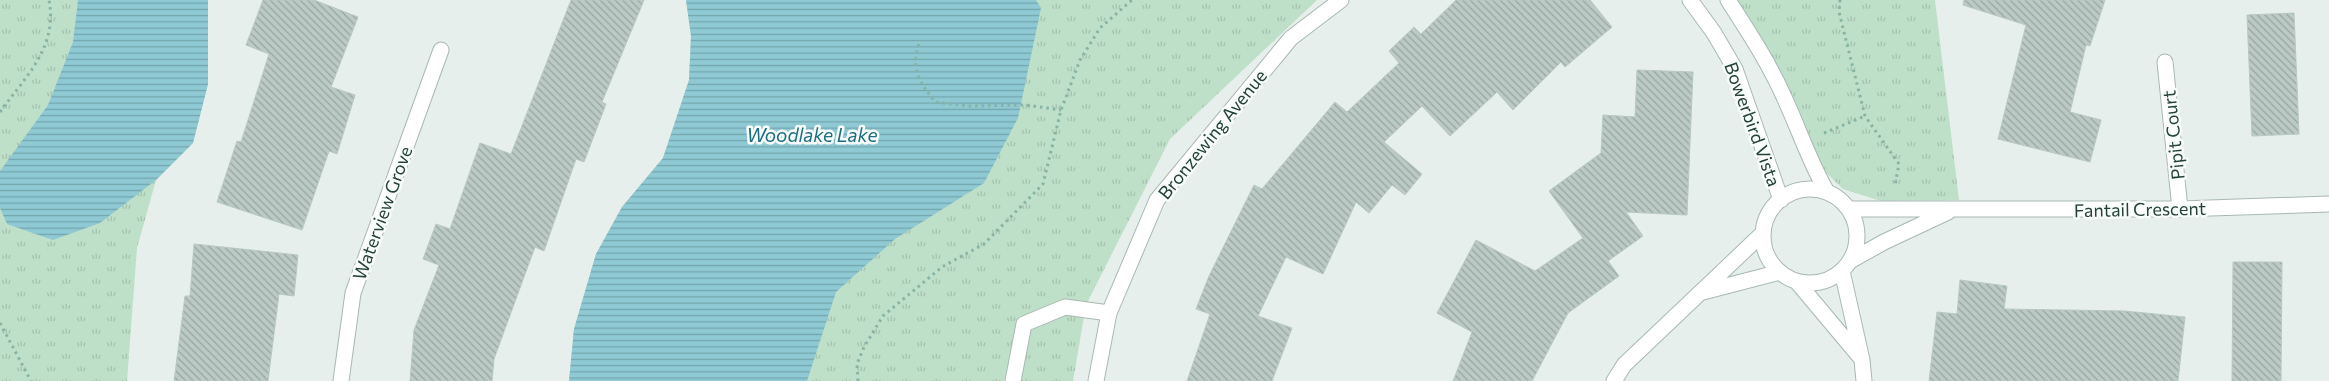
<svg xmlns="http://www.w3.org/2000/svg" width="2329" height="381" font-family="Commissioner,sans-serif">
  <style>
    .park { fill: url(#park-tufts) }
    .water { fill: url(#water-rules) }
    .building { fill: url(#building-back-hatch); stroke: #b8c9c2 }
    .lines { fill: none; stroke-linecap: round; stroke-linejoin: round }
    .service-casing { stroke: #a8b8b2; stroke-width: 17 }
    .minor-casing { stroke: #a8b8b2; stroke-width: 17 }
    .tertiary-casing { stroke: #a8b8b2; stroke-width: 17 }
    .path { stroke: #86b3a5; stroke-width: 3; stroke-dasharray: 2.5 4; stroke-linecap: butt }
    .service { stroke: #fff; stroke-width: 15 }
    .minor { stroke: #fff; stroke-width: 15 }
    .tertiary { stroke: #fff; stroke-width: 15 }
    .labels { text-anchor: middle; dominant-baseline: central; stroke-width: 5; stroke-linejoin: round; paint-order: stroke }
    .street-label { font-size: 18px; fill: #24423a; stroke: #f7fbf9 }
    .water-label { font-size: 19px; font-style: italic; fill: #1c6f80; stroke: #f7fbf9 }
  </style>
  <defs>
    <pattern id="park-tufts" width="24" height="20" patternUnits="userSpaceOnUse" patternTransform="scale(1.25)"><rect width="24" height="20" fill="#bfe0c8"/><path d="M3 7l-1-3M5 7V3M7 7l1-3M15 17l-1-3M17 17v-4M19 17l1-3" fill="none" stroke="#a4c1ad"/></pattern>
    <pattern id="water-rules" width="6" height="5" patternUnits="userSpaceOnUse" patternTransform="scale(1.25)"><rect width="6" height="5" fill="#8ec9d4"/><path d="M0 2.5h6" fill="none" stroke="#74a5ad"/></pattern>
    <pattern id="building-back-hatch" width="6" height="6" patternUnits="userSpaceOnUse" patternTransform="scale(1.25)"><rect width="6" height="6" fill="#bbcac4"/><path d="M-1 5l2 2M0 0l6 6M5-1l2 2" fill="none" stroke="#98a6a0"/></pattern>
  </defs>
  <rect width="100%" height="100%" fill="#e6efeb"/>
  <path class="park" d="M0 0H208V84L193 143 156 180 137 248 127 381H0Z
    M686 0H1317L1170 139 1086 305 1073 381H569L574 329 596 254 622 207 663 158 689 80 691 36Z
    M1734 0H1935L1959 200 1881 201 1843 189 1816 163Z"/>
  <path class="water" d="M78 0H208V84L193 143 156 180 100 223 53 240 7 224 0 208V171L48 105 73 42Z
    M686 0H1036L1041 8 1018 118 984 183 895 239 836 292 807 381H569L574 329 596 254 622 207 663 158 689 80 691 36Z"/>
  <path class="building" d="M263 0H314L358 17 331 87 355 95 337 154 329 151 302 230 217 202 237 141 241 142 269 54 246 45Z
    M571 0H644L602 102 606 104 584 162 576 159 544 251 535 247 494 359 492 381H410L414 330 439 265 423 259 436 224 450 229 480 143 511 154Z
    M1456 0H1590L1612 27 1565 67 1561 62 1513 110 1497 92 1450 136 1422 106 1384 142 1422 174 1405 195 1392 185 1369 213 1356 202 1323 274 1286 257 1258 316 1292 328 1272 381H1187L1210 314 1196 309 1209 276 1254 185 1262 189 1335 102 1347 112 1399 63 1389 51 1414 27 1421 34Z
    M1964 0H2105L2090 46 2086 45 2070 112 2101 120 2090 162 1998 139 2026 25 1963 5Z
    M2294 13 2299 134 2252 136 2247 15Z
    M1637 70 1693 72 1687 215 1626 212 1643 236 1608 261 1619 276 1568 313 1532 381H1453L1472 332 1437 313 1476 240 1535 271 1583 238 1549 191 1601 153 1603 115 1635 117Z
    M194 244 298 255 294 296 279 294 268 381H174L185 296H190Z
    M2233 262H2282L2281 381H2232Z
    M1960 280 2007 286 2004 309 2125 311 2185 317 2178 381H1929L1937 312 1957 314Z"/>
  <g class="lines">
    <g class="service-casing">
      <path id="service" d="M1013 381 1024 324 1065 307 1109 313"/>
    </g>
    <g class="minor-casing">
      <path id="minor" d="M1690 0 1714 33 1735 69 1781 200
        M1728 0C1748 31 1769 63 1784 97 1799 129 1809 161 1827 192
        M2165 62 2180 209
        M1763 236a47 47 0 1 1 94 0a47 47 0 1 1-94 0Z
        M1849 209H2180L2329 204
        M1850 261 1884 242 1948 212
        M1842 271 1862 360 1864 381
        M1797 282 1860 357
        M1703 292 1780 272
        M341 381 353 293 441 50
        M1614 381 1624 365 1763 233"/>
    </g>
    <g class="tertiary-casing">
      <path id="tertiary" d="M1096 381 1109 313 1157 200 1291 38 1341 0"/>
    </g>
    <path class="path" d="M1840 0 1839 12 1865 116 1899 164 1895 185
      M919 44C910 70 920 82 935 102L969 106 1026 105 1061 110
      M0 112C25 77 58 48 49 0
      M1824 133 1865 116
      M0 323 31 381
      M858 381 857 364 864 347 883 316 942 267 984 244 1043 184 1061 110 1080 60 1100 28 1132 0"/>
    <use href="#service" class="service"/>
    <use href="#minor" class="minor"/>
    <use href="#tertiary" class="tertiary"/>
  </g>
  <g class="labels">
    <g class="street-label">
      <text transform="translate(1753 124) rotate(70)">Bowerbird Vista</text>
      <text transform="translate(1212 134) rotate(-51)">Bronzewing Avenue</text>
      <text transform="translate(2173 135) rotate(-96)">Pipit Court</text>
      <text transform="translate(2140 209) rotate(-1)">Fantail Crescent</text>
      <text transform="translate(382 213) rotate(-70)">Waterview Grove</text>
    </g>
    <g class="water-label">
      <text x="812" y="134">Woodlake Lake</text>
    </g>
  </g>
</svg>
